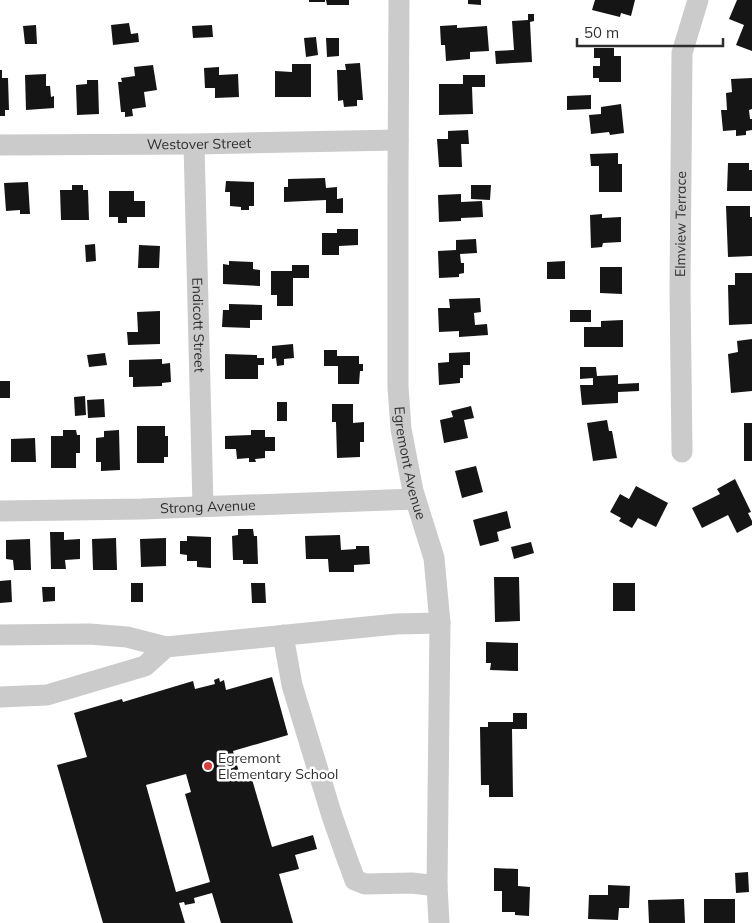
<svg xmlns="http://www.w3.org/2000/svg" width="752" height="923" font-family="Mulish,sans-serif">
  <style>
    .building { fill: #151515; fill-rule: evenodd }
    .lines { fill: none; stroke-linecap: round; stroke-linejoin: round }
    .minor { stroke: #cbcbcb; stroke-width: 21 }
    .poi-dot { fill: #d93c3d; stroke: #fff; stroke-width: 2 }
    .labels { text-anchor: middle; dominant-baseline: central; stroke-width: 5; stroke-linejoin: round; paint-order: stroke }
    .street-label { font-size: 14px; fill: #2e2e2e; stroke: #fff }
    .poi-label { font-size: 14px; fill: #2e2e2e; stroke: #fff; text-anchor: start }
  </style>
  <rect width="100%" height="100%" fill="#fff"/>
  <path class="building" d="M309 0H325V2H309Z
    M326 0H349V5H327Z
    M468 0H481V5L468 4Z
    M595 0H635L631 16 621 13 620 17 592 10Z
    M737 0H752V51L736 45 744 25 729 19Z
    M528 14H534V21L530 22 532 62 496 64 495 51 514 50 512 21 528 20Z
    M129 23 131 34 138 33 139 42 113 45 111 25Z
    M36 25 37 44H25L23 26Z
    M212 25 213 37 193 38 192 26Z
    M457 25V28L487 26 489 51 470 52V59L446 61 445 45H441L440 26Z
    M316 37 318 55 306 57 304 38Z
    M326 38H339V56L327 57Z
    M594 48H614V56H621V82H599V78H593V66H600V58H594Z
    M360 63 363 100H357V106L344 107 343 100 338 101 337 70H346L345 64Z
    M292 64H311V97H275V71L292 72Z
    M153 65 157 90 144 92 146 107 132 109 133 116 125 117V112H121L118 82H122L121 78 135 76 134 67Z
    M219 67V75L238 74 239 97 215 98V88H205L204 68Z
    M0 70H2V78H8L9 110H5V116H0Z
    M46 74V86H50L51 97 54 96V108L26 110 25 75Z
    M463 75H485V87H472L473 114 439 115V84H463Z
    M752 78V109L749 110 750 119H752V130L746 131V135L736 136V130L723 131 721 110H727L726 93 732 92 731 79Z
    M87 80H98L99 114 77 115 76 85 87 84Z
    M591 95V109L567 110V96Z
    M621 104 624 133 610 135 609 132 591 134 589 115 601 114V107Z
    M468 130 469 144H461L462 167H439L437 139H448V131Z
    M618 153V164H622V192H599V166H591L590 154Z
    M728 163H749V170H752V191H727Z
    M325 178 326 188 337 187V199L343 198V213H326V200L284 202V187H288V179Z
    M226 181 254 182V206H249V210H241V207L230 206V192H225Z
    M28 182 30 214H20V210L6 211 4 183Z
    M72 185H83V190H88L89 220H61L60 190H72Z
    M471 185H491L490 200 471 199Z
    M109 191H134V201H145V217H127V223H118V217H109Z
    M461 194V202L482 201 483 217 461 218V221L439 222 438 195Z
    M726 206H750V217H752V256L728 257Z
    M602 214V218L621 217V242L603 243 602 247 591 248 590 215Z
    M337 229H358V245L339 246V255H322V233H337Z
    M476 239 477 253 460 254 461 263H464V273L459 274V277L439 278 438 251 456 250V240Z
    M95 244 96 261 86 262 85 245Z
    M139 245 160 246 159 268H138Z
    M229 261 253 262V269L260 270V286L223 284V264L229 265Z
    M565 261V279H547V262Z
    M292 265H309V278H293V306H277V295H271V271H292Z
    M600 267H622V294L600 293Z
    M735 273H752V324L729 325 728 285H735Z
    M480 298 481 312 474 313 475 325 487 324 488 335 459 337V331L439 332 438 308H450L449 299Z
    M229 304 262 305V320H250V328L222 327 223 310H229Z
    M570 310H591V322H570Z
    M160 311V344L128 345 127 332H138L137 312Z
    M623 320V347H584V327H601V321Z
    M752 339V391L731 393 728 354 738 352 737 341Z
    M293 344 294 358 284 359V365L277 366 276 358 272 359V346Z
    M324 350H337V356H359V364H363V371H360L359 384H338V366H324Z
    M470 352V365H463V378H460V383L439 385 438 363 449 362V353Z
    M105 353 107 365 89 367 87 355Z
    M225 354 257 355V358H264V365H258V379H225Z
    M162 359V364L170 363 171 382 162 383V386L133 387V377H129V360Z
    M580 367H596L597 376 618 375V384L639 383V391L618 392V403L582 405 580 385H593V378L580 379Z
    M0 381H10V398H0Z
    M85 396 86 415 75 416 74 397Z
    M104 399 105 417 88 418 87 400Z
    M277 402H287V421H277Z
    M332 404H353V423L364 422V442H360V457L337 458 336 422H332Z
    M471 406 474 418 464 420 468 438 444 443 440 420 453 417 451 411Z
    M607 420 609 431H612L617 458 593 461 587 423Z
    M744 423H752V461H744Z
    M137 426H165V436H168V457H164V463H137Z
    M63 430H76L77 435H80V453H76V468H51V436H63Z
    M119 430 120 470 101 471V462H96V438L104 437V431Z
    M251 430H265V437H275V451H265V458L255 459 256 462H249V458L237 459 236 449H225V436L251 435Z
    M35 438 36 462H11V439Z
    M476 466 483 492 462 498 455 471Z
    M735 479 751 512 748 513 752 521V525L737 533 728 515 702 528 692 508 720 494 717 489Z
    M636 486 668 503 656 527 638 518 632 528 619 521 621 518 610 512 620 494 629 499Z
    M507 511 511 528 497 532 499 541 480 546 473 520Z
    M238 529H253L254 536H257L258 564H243V560H233L232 536 238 535Z
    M50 532H64V540L80 539V559L65 560 66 569H51Z
    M340 535 341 550 356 549V546H369L370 564 354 565V572H329L328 559H306L305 536Z
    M187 536 211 537V568L197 567V561H187V555L180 554V541H187Z
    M116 538 117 570H93L92 539Z
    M166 538V566L141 567 140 539Z
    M30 539 31 570H14L13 560 6 559V540Z
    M531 542 534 553 514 559 511 547Z
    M494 577H519L520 621 495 622Z
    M11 580 12 602 0 603V581Z
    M131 583H143V602H131Z
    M251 583H265L266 603H252Z
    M613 583H635V611H613Z
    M42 587H55V601L43 602Z
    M486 642 518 643V671L490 670 491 663H486Z
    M272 677 288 735 233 751 241 779 251 776 272 847 313 835 317 849 295 855 299 869 279 874 293 923H221L212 893 194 898 195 903 185 905 184 902 179 903 185 923H103L57 765 87 757 74 713 122 699 123 702 193 681 195 689 215 684 214 680 219 678 220 682 224 680 226 690ZM186 774 191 792 185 794 210 882 176 892 146 785Z
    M513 713H527V729H512L513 797H489V785H481L480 727H488V722H513Z
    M494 868 518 869V886L530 887 529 916 515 915V912H502V891H494Z
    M748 872 749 892 736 893 735 873Z
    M608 885 630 886 629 908H619L618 920 588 919 589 895H608Z
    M684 899 685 923H649L648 900Z
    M704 899H735V923H704Z"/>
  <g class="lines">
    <g class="minor">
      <path id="s1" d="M399 0 398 180V387L401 429 413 491 434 558 440 623 437 886 439 923"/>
      <path id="s2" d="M194 144 203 506"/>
      <path id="s3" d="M0 145 194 144 398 140"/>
      <path id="s4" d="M682 452 680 289 682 53 698 0"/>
      <path id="s5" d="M0 511 142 509 415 499"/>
      <path d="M0 635 89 634 127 637 166 647 396 624 440 623"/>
      <path d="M283 635 292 685 332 816 345 853 355 880 365 884 412 883 437 886"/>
      <path d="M0 697 47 695 145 666 166 647"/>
    </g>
  </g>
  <circle class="poi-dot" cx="208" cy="766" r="5"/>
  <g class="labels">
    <g class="street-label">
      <text stroke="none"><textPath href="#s3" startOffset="199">Westover Street</textPath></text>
      <text stroke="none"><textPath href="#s4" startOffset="228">Elmview Terrace</textPath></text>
      <text stroke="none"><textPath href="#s2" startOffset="181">Endicott Street</textPath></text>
      <text stroke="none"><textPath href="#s1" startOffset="464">Egremont Avenue</textPath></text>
      <text stroke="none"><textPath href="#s5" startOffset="208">Strong Avenue</textPath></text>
    </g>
    <g class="poi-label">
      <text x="218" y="758">Egremont<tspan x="218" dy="16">Elementary School</tspan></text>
    </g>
  </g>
  <path d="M577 38v8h146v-8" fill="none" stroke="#2e2e2e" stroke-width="2.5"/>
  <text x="584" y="38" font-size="15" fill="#2e2e2e" stroke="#ffffff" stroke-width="4" paint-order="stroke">50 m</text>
</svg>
